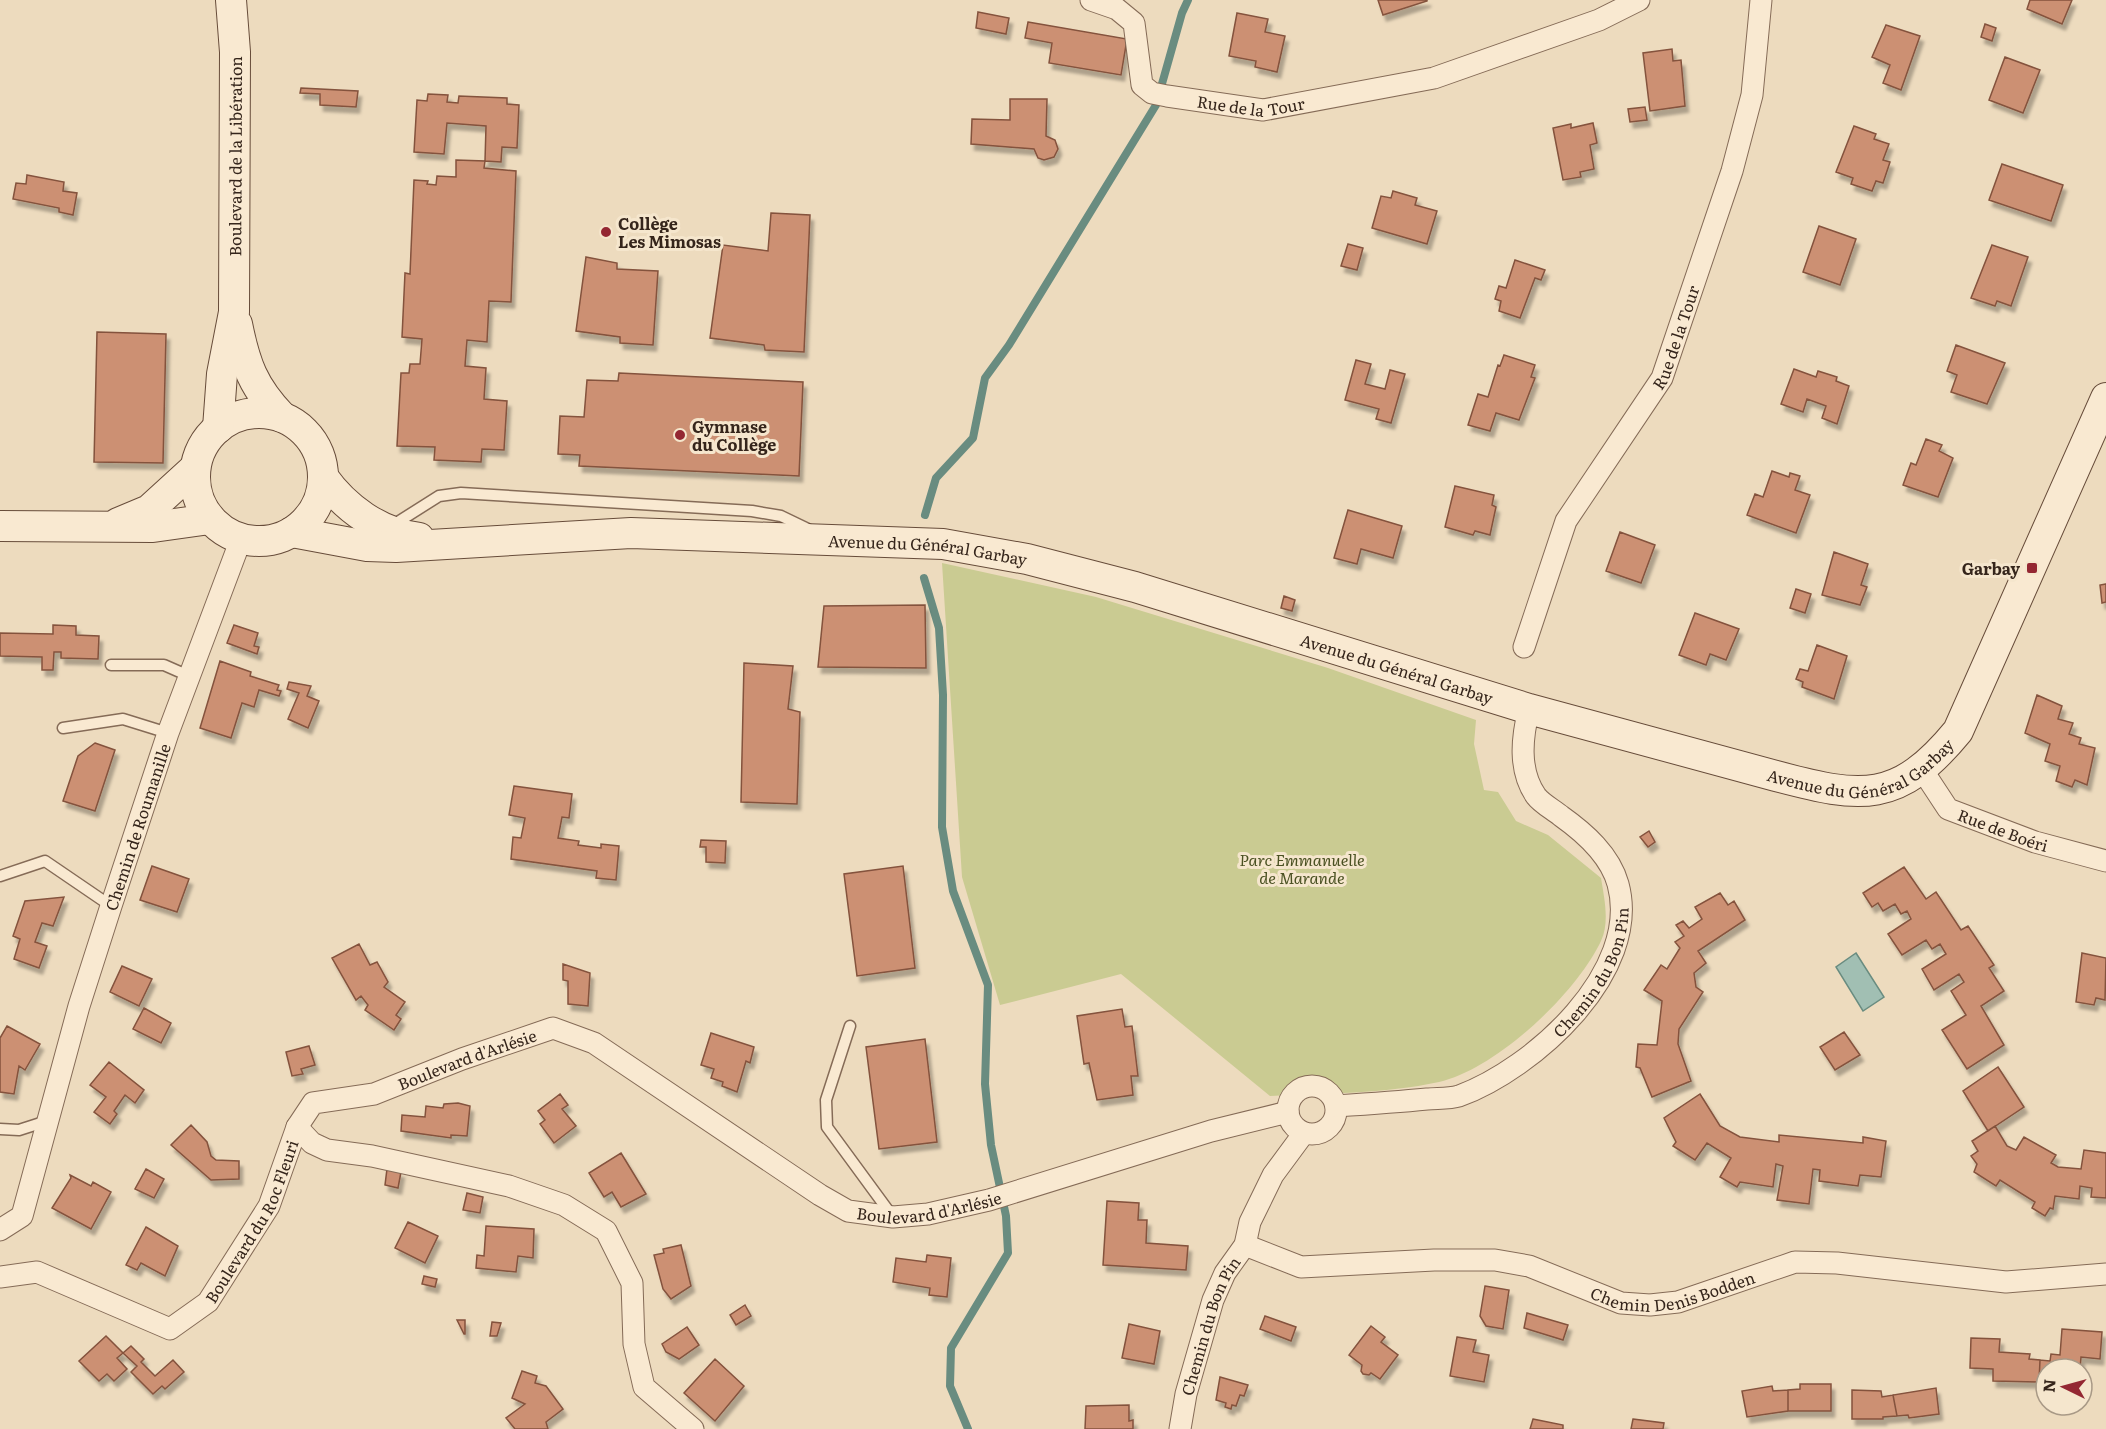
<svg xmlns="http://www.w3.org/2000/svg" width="2106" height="1429" font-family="Literata,serif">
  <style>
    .green { fill: #cacb92 }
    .water { fill: #a1bfb3; stroke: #698c80; stroke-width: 1.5 }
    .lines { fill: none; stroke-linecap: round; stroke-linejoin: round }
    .stream { stroke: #698c80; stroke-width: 8 }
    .building { fill: #cc9073; stroke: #84523d; stroke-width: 1.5; filter: url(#shadow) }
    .lane-casing { stroke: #856b57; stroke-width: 13 }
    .street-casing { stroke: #856b57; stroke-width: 23 }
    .secondary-casing { stroke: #674c3a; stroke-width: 32 }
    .lane { stroke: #f9e9d1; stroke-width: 10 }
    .street { stroke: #f9e9d1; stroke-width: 21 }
    .secondary { stroke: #f9e9d1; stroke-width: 30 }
    .poi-dot { fill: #942732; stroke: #f5e6cd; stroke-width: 2 }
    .labels { text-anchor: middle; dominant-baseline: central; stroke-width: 6; stroke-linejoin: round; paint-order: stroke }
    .street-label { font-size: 16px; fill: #35251b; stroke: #f5e6cd }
    .poi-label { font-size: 16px; font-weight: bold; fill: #35251b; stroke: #f5e6cd; text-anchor: start }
    .park-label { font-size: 16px; font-style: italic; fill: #4a5122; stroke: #f5e6cd }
  </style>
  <defs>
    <filter id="shadow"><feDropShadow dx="3.5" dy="6" stdDeviation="1.5" flood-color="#0004"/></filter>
  </defs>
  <rect width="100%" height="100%" fill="#eddbbe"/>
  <path class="green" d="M942 563 1096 597 1328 668 1476 720 1474 744 1484 790 1498 792 1516 821 1548 835 1601 878C1604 897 1610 922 1601 941 1576 994 1496 1069 1439 1082 1384 1094 1325 1093 1270 1096L1121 974 1000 1005 962 877Z"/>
  <path class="water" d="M1856 953 1884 997 1863 1011 1836 967Z"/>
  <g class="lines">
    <path class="stream" d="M925 515 936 478 973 438 985 378 1009 345 1156 105 1182 13 1188 0
      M924 578 939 628 943 695 942 827 953 891 988 985 985 1084 991 1145 1006 1216 1008 1253 951 1348 950 1386 968 1429"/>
  </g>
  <path class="building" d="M1378 0H1427V1L1383 15Z
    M2030 0H2072L2062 24 2027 9Z
    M978 12 1009 18 1006 34 976 28Z
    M1237 13 1268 19 1265 32 1285 36 1277 72 1255 67 1256 61 1229 56Z
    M1028 22 1127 39 1121 75 1049 63 1052 43 1025 38Z
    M1985 24 1996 28 1992 41 1981 37Z
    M1886 25 1920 36 1901 90 1883 83 1890 65 1872 57Z
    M1672 49 1673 61 1681 60 1685 106 1650 111 1643 53Z
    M2005 57 2040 70 2023 113 1989 100Z
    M301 88 358 91 356 107 320 105V94L300 93Z
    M428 94 448 95 447 102 458 103 459 96 507 98V104L519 105 517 148 502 147 501 162 485 161 486 126 447 123 444 154 414 152 417 100 427 101Z
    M1010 99H1047L1046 136 1055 140 1058 149 1054 157 1044 160 1038 158 1034 149 971 144 972 119 1010 120Z
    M1645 107 1647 120 1630 122 1628 109Z
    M1593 123 1597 143 1590 145 1594 169 1580 172 1581 177 1563 180 1553 128 1571 124V128Z
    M1854 126 1876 134 1874 139 1889 144 1883 160 1890 162 1883 183 1876 181 1872 191 1851 184 1853 178 1836 172Z
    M456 160 485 161 484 168 516 171 511 302 489 301 487 342 467 340 465 366 486 368 484 399 507 401 504 450 482 449 481 462 434 460 435 447 397 446 401 373H409L410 364H420L422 339 402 337 405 273 410 274 414 180 428 181 427 184 436 185 437 176 456 177Z
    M2002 164 2063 185 2051 221 1989 200Z
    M27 175 64 182 63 191 77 193 73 215 59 212V208L13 199 16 183 26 184Z
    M1393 191 1417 198 1415 205 1437 211 1427 244 1372 228 1381 196 1391 198Z
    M771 213 810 215 804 352 765 350 764 345 710 338 723 245 768 251Z
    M1819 226 1856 239 1840 285 1803 272Z
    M1348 244 1363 248 1357 270 1341 266Z
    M1992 245 2028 257 2011 306 1997 301 1995 306 1971 298Z
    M586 257 617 263V269L658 271 653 345 620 343V337L576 331Z
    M1515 260 1545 270 1541 280 1535 278 1520 318 1499 311 1501 301 1495 299 1499 286 1506 288Z
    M97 332 166 334 163 463 94 462Z
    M1956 345 2005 363 1987 404 1951 392 1957 375 1947 371Z
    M1504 355 1535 365 1531 377 1535 378 1519 420 1496 413 1490 431 1468 425 1478 394 1488 397 1498 365 1500 366Z
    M1356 360 1371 364 1365 384 1385 389 1390 370 1405 374 1391 423 1376 419 1379 409 1345 400Z
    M1794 369 1816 377 1818 371 1837 377 1836 381 1849 386 1837 424 1822 418 1826 406 1807 399 1803 412 1781 404Z
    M619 373 803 382 799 476 579 466 580 455 558 454 560 416 584 417 587 380 618 381Z
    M1926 439 1942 445 1939 451 1953 458 1938 497 1903 485 1911 463 1916 465Z
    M1772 471 1789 477 1790 473 1800 476 1795 490 1810 495 1796 533 1747 515 1755 494 1763 497Z
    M1455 486 1494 495 1492 505 1496 507 1490 535 1475 531 1473 535 1445 527Z
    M1348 510 1402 526 1393 558 1361 549 1357 564 1334 558Z
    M1620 532 1655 545 1641 583 1606 571Z
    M1834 552 1868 564 1861 585 1867 587 1860 605 1822 595Z
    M2106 584V602L2102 603 2100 585Z
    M1796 589 1811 594 1805 613 1790 608Z
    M1284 596 1295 600 1292 611 1281 608Z
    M925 605 926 668 818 667 824 606Z
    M1695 613 1739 629 1726 660 1710 654 1706 665 1679 655Z
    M53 625 76 626V635L99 636 98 659 61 658V652H54L53 670H42V657L0 656V633L53 634Z
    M234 625 258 633 254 646 259 647 257 654 227 643Z
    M1817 645 1847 656 1834 699 1802 687 1803 682 1796 679 1800 669 1808 671Z
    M220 661 251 672 250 676 279 685 277 690 281 691 279 696 259 690 254 707 242 703 231 738 200 728Z
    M744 663 793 666 788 709 800 712 797 804 741 802Z
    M289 682 311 686 307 696 319 701 308 728 288 719 299 693 287 689Z
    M2037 695 2062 706 2058 719 2073 723 2069 734 2081 738 2079 744 2095 748 2087 785 2075 780 2072 787 2056 781 2060 766 2045 761 2050 744 2025 733Z
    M95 743 115 750 95 811 63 801 78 756Z
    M514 786 572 794 569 818 562 817 558 838 579 841 578 845 601 848V844L619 846 616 880 596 878 597 871 511 859 513 837 521 838 525 818 509 815Z
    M1649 831 1655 842 1648 847 1640 837Z
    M701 840 726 841 725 863 706 862V847H700Z
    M152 866 189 879 177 912 140 900Z
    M903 866 915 968 857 976 844 874Z
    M1904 867 1926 899 1936 892 1961 930 1968 926 1994 965 1989 968 2004 991 1981 1006 2004 1045 1967 1069 1942 1030 1966 1015 1951 991 1964 982 1959 974 1934 990 1922 969 1946 954 1940 944 1932 949 1926 940 1902 955 1888 934 1911 919 1907 911 1901 914 1895 904 1883 911 1878 903 1872 907 1863 893Z
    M1720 893 1728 905 1734 901 1745 920 1698 951 1706 963 1694 973 1696 987 1703 992 1679 1029 1678 1044 1691 1081 1652 1097 1640 1068 1636 1067 1638 1044 1657 1045 1662 1001 1644 990 1661 965 1667 969 1680 948 1675 942 1684 936 1676 925 1683 921 1689 928 1702 919 1695 907Z
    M64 897 53 926 42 923 35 942 47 946 39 968 14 959 20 939 13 936 25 901Z
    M359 944 370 965 377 962 388 982 384 987 405 1002 396 1015 401 1019 394 1030 365 1010 368 1005 361 996 356 1000 332 958Z
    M2082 953 2106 958 2105 1000 2096 998 2094 1005 2076 1002Z
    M563 964 590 973 588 1006 568 1004V981L563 980Z
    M122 966 152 979 139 1006 110 992Z
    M144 1008 171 1023 161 1043 133 1029Z
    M1122 1009 1125 1027 1132 1026 1138 1076H1131L1133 1095 1097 1100 1089 1063 1084 1064 1077 1016Z
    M7 1026 40 1044 25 1070 19 1066 14 1094 0 1092V1038Z
    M1844 1032 1860 1055 1835 1070 1820 1047Z
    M711 1033 754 1047 750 1063 746 1061 737 1092 722 1086 723 1082 711 1078 714 1069 701 1065Z
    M925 1039 937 1142 879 1149 866 1047Z
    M309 1046 315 1065 301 1069 303 1074 292 1076 286 1052Z
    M109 1062 144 1090 135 1103 125 1095 114 1111 117 1114 110 1124 94 1112 106 1097 90 1085Z
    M1998 1067 2024 1107 1988 1131 1963 1091Z
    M560 1094 568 1105 562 1109 576 1126 554 1143 540 1124 545 1120 538 1111Z
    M1700 1094 1720 1126 1740 1137 1779 1142V1135L1863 1143V1137L1886 1141 1881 1177 1860 1175 1858 1186 1819 1181 1820 1170 1813 1169 1809 1204 1777 1200 1783 1166 1776 1164 1773 1187 1740 1182 1737 1187 1720 1177 1731 1158 1707 1143 1695 1160 1673 1146 1676 1142 1664 1118Z
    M458 1103 470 1106 467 1136 451 1135V1138L401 1131 402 1115 425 1117 426 1106 443 1108 444 1104Z
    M191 1125 207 1142 211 1156 216 1160 239 1161V1179L211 1180 171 1145Z
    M1995 1126 2007 1146 2016 1150 2024 1137 2056 1155 2051 1163 2058 1167 2081 1169 2084 1150 2106 1153V1198L2091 1197 2092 1188 2080 1186 2079 1199 2055 1196 2053 1209 2050 1208 2045 1216 2032 1208 2035 1202 2000 1180 1996 1186 1974 1172 1977 1164 1971 1156 1978 1151 1972 1141Z
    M621 1153 646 1194 621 1207 612 1192 604 1197 589 1173Z
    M146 1169 164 1179 154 1198 135 1189Z
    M387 1169 401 1172 398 1188 385 1185Z
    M70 1175 91 1186 93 1182 111 1192 91 1229 52 1208 71 1178Z
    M467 1193 483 1197 480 1213 463 1210Z
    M1107 1201 1139 1203 1138 1220H1147L1146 1243 1188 1246 1186 1270 1103 1265Z
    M408 1222 438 1236 425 1263 395 1248Z
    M486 1226 534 1229 533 1258 518 1256 516 1272 476 1268 477 1255 484 1256Z
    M146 1227 178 1246 165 1276 141 1263 137 1270 126 1265Z
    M681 1245 691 1286 671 1299 663 1289 654 1255 664 1253 663 1249Z
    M927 1255 951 1258 947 1297 929 1295 930 1288 893 1282 896 1258 926 1262Z
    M424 1276 437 1279 435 1287 422 1284Z
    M1485 1286 1509 1290 1503 1329 1486 1326 1480 1316Z
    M745 1305 751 1316 736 1325 730 1315Z
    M1527 1313 1568 1325 1563 1340 1524 1328Z
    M1265 1316 1296 1327 1291 1341 1260 1329Z
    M457 1320H465V1334H464Z
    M492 1322 501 1323 497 1336H490Z
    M1129 1324 1160 1331 1154 1364 1122 1358Z
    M1371 1326 1385 1337 1381 1342 1398 1355 1380 1379 1371 1373 1369 1375 1363 1374 1361 1371 1362 1365 1349 1355Z
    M687 1327 699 1345 679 1359 666 1352 662 1344Z
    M2062 1329 2102 1332 2100 1359 2081 1357 2080 1369H2046V1383L2039 1382 2040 1360 2050 1361 2051 1354 2060 1355Z
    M106 1336 123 1353 117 1358 127 1369 114 1381 107 1374 99 1381 79 1361Z
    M1457 1337 1476 1340 1473 1352 1489 1355 1484 1382 1450 1376Z
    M1971 1338 2000 1339 1999 1352 2030 1354 2029 1359 2040 1360 2039 1382 1993 1381V1369L1970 1368Z
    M131 1346 144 1359 141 1362 155 1376 173 1360 184 1372 165 1389 162 1386 153 1394 131 1372 137 1366 123 1353Z
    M715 1359 744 1386 715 1421 684 1393Z
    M522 1371 537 1376 535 1383 546 1386 563 1409 546 1422 548 1429H515L506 1418 525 1404 512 1398Z
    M1220 1377 1248 1385 1244 1396 1240 1395 1236 1406 1232 1405 1231 1409 1225 1407 1226 1403 1216 1400Z
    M1800 1384H1831V1411H1788V1390L1800 1389Z
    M1772 1386 1773 1391 1788 1390V1411L1747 1417 1742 1391Z
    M1936 1388 1939 1414 1909 1418 1908 1415 1897 1416 1893 1395Z
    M1852 1390 1881 1391 1882 1397 1893 1395 1897 1416 1883 1417V1419H1852Z
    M1129 1405V1421L1133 1420V1429H1085L1086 1406Z
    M1533 1419 1563 1425V1429H1530Z
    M1633 1419 1664 1423 1663 1429H1631Z"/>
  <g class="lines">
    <g class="lane-casing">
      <path id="lane" d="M390 527 439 496 461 493 752 511 781 516 808 529
        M111 665H164L189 676
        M63 728 123 719 168 733
        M0 876 45 861 111 906
        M850 1026 826 1100 827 1127 893 1217
        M0 1129 19 1130 47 1121"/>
    </g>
    <g class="street-casing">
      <g id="street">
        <path id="s1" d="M1091 0 1117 9 1134 23 1142 85 1152 93 1167 96 1263 110 1434 78 1599 20 1639 0"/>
        <path id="s2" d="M1524 647 1566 521 1662 378 1732 171 1752 95 1761 0"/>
        <path id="s3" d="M1921 768 1948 809 2035 842 2106 861"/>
        <circle cx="1312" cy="1110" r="24"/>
        <path id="s4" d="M1336 1106C1367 1104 1397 1102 1427 1099 1437 1098 1449 1099 1459 1096 1533 1069 1642 972 1618 884 1610 855 1585 833 1561 816 1554 810 1542 804 1536 796 1518 770 1522 737 1529 709"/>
        <path d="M297 1127 312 1143 327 1150 372 1156 509 1186 564 1205 606 1231 632 1283 634 1344 644 1387 693 1429"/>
        <path id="s5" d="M0 1230 22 1216 79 1006 111 906 168 733 241 539"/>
        <path id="s6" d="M1245 1245 1301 1267 1434 1260H1495L1529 1266 1621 1303 1650 1305 1678 1302 1795 1262 1837 1263 2006 1282 2106 1274"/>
        <path id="s7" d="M0 1277 37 1272 170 1329 208 1302 269 1206 297 1127 313 1103 374 1094 462 1059 553 1028 594 1043 820 1195 848 1211 893 1217 928 1214 989 1200 1211 1131 1288 1112"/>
        <path id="s8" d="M1180 1429 1186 1394 1213 1300 1225 1273 1245 1245 1250 1222 1273 1175 1304 1133"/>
      </g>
    </g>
    <g class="secondary-casing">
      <g id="secondary">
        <path d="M237 324C245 364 253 387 282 417"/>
        <circle cx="259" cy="477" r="64"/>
        <path id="s9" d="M218 428 222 374 234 312 235 52 231 0"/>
        <path d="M323 477C345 508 379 533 419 538"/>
        <path d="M118 523 149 510 195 468"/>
        <path d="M0 526 153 527 210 519"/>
        <path id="s10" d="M292 532 367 546 396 547 631 533 943 544 1027 559 1135 587 1529 709 1776 776C1862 799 1898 804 1958 731L2106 398"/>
      </g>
    </g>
    <use href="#lane" class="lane"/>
    <use href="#street" class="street"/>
    <use href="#secondary" class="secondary"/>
  </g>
  <g class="poi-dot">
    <circle cx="606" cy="232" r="6"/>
    <circle cx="680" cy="435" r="6"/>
    <rect x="2026" y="562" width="12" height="12" rx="3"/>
  </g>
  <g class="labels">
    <g class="street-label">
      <text stroke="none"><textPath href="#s1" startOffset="225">Rue de la Tour</textPath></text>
      <text stroke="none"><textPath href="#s9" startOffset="273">Boulevard de la Libération</textPath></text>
      <text stroke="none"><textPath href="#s2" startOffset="348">Rue de la Tour</textPath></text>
      <text stroke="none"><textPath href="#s10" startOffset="638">Avenue du Général Garbay</textPath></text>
      <text stroke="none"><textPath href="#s10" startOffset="1124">Avenue du Général Garbay</textPath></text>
      <text stroke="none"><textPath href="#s10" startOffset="1610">Avenue du Général Garbay</textPath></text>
      <text stroke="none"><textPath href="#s5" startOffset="432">Chemin de Roumanille</textPath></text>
      <text stroke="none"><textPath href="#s3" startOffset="108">Rue de Boéri</textPath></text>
      <text stroke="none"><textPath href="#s4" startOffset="312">Chemin du Bon Pin</textPath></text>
      <text stroke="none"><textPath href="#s7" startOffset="616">Boulevard d'Arlésie</textPath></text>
      <text stroke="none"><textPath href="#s7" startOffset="1138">Boulevard d'Arlésie</textPath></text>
      <text stroke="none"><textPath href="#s7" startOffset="321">Boulevard du Roc Fleuri</textPath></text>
      <text stroke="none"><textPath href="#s6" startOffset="441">Chemin Denis Bodden</textPath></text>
      <text stroke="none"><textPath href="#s8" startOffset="108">Chemin du Bon Pin</textPath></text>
    </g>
    <g class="poi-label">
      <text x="618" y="223">Collège<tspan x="618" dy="18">Les Mimosas</tspan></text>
      <text x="692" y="426">Gymnase<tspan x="692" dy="18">du Collège</tspan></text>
      <text x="2020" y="568" text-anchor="end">Garbay</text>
    </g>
    <g class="park-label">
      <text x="1302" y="859">Parc Emmanuelle<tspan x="1302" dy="18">de Marande</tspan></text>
    </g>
  </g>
  <g transform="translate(2064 1387) rotate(275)"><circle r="28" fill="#f5e6cd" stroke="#a89986" stroke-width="1.5"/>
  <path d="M0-4.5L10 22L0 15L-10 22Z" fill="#942732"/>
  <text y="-9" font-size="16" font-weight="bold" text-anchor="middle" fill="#35251b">N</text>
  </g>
</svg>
